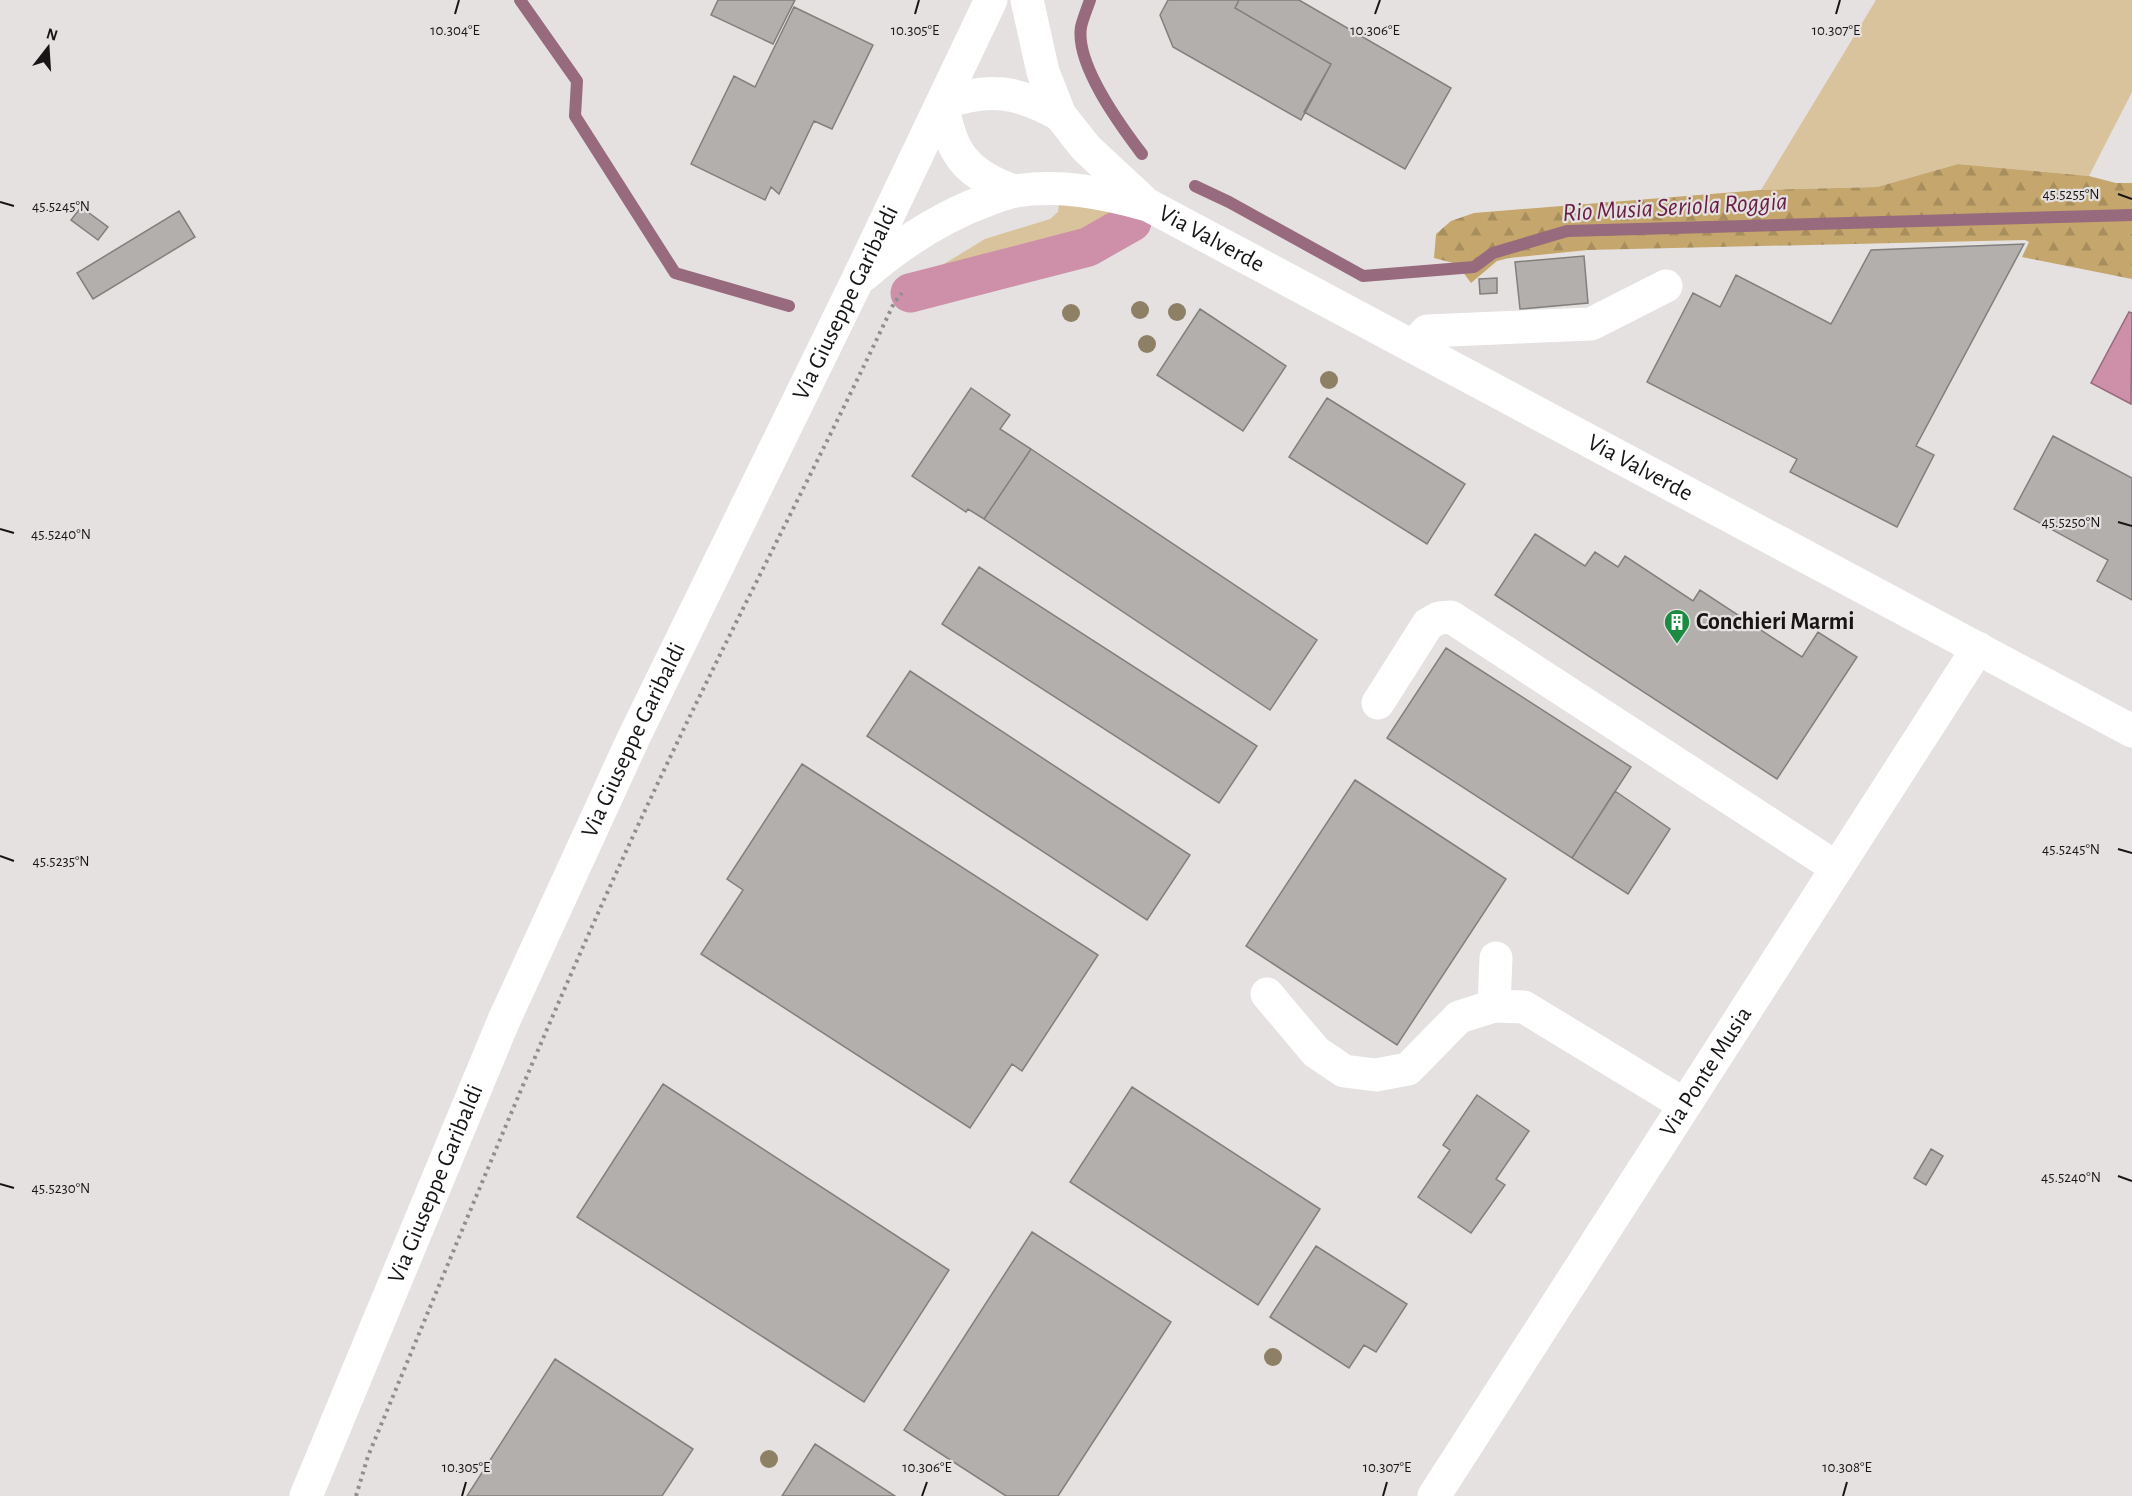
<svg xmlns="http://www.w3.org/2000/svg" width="2132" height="1496" font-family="'Alegreya Sans',sans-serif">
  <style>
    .grass { fill: #d8c39c }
    .forest { fill: url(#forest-firs) }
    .water { fill: #ce8fa9; stroke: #976a7d; stroke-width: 1.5 }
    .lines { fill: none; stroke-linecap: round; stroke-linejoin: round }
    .stream { stroke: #976a7d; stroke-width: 12 }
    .canal { stroke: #ce8fa9; stroke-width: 39 }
    .building { fill: #b2afad; stroke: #827f7d; stroke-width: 1.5 }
    .path { stroke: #928e8e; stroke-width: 4; stroke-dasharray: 3 4.5; stroke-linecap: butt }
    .minor { stroke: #fff; stroke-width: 33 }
    .tree { fill: #8d8065 }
    .ticks { fill: none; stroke: #171515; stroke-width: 2 }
    .labels { text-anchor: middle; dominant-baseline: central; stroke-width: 4.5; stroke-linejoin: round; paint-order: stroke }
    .street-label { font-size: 24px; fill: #171515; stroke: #e5e1e0 }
    .poi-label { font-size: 24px; font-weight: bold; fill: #171515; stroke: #e5e1e0; text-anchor: start }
    .water-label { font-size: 26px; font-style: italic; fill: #681d43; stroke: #e5e1e0 }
    .ticks-label { font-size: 15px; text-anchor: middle; fill: #171515; stroke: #e5e1e0; stroke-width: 4.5; stroke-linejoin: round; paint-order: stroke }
  </style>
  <defs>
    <pattern id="forest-firs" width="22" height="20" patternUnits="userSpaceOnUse" patternTransform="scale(1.5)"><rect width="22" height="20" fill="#c5a66c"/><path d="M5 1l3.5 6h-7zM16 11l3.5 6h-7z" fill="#a88e5d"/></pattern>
  </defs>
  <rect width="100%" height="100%" fill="#e5e1e0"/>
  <path class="grass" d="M1876 0H2132V92L2089 176 1958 164 1877 187 1761 190Z
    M1059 203 1128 212 1103 229 1075 240 1029 254 916 281 985 239 1050 219 1058 212Z"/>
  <path class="forest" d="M1958 164 2089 176 2116 183H2132V279L2022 257 2029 242 2025 240 1588 250 1509 258 1497 261 1471 283 1457 264 1434 258 1436 234 1451 221 1474 213 1761 190 1877 187Z"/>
  <path class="water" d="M2129 312 2132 313 2131 404 2091 383Z"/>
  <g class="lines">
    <path class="stream" d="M520 0 577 81 575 116 675 273 789 306
      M1090 0C1087 9 1083 18 1081 27 1075 64 1120 125 1142 154
      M1195 186 1229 202 1363 276 1474 267 1493 253 1567 231 2132 215"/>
    <path class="canal" d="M910 293 1088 247 1132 222"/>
  </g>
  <path class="building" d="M718 0H795L773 44 711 15Z
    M1168 0H1239L1235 8 1331 64 1301 120 1173 47 1160 15Z
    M1239 0H1299L1451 88 1405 169 1304 112 1331 64 1235 8Z
    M794 7 873 45 832 129 814 121 779 194 771 187 765 200 691 164 734 76 755 87Z
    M81 207 108 227 98 240 71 220Z
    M179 211 195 237 93 299 77 273Z
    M2024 244 1916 446 1934 455 1897 527 1790 472 1797 459 1647 382 1693 293 1720 307 1736 275 1831 324 1871 250Z
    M1584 256 1588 303 1520 309 1515 262Z
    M1497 278V293L1480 294 1479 279Z
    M1200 309 1286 366 1243 431 1157 375Z
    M971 388 1010 415 1000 429 1031 449 984 519 968 509 966 512 912 476Z
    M1327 398 1465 484 1427 544 1289 457Z
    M2053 436 2132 478V600L2097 581 2108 560 2014 509Z
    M1031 449 1317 640 1270 710 984 519Z
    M1535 534 1585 566 1595 552 1618 567 1625 556 1693 601 1700 590 1802 657 1818 632 1857 657 1777 779 1495 595Z
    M979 567 1257 746 1219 803 942 624Z
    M1446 648 1631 767 1572 858 1387 738Z
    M910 671 1190 855 1147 920 867 736Z
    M802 764 1098 955 1022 1071 1012 1064 970 1128 701 954 743 890 727 879Z
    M1355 780 1506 879 1397 1045 1246 946Z
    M1615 791 1670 829 1628 894 1572 858Z
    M663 1084 949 1270 864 1402 577 1217Z
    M1132 1087 1320 1209 1258 1305 1070 1182Z
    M1477 1095 1529 1131 1496 1179 1505 1185 1471 1233 1418 1197 1450 1150 1443 1145Z
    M1931 1149 1943 1156 1926 1185 1914 1178Z
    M1032 1232 1171 1322 1058 1496H1006L904 1430Z
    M1316 1246 1407 1304 1376 1352 1364 1345 1349 1368 1270 1317Z
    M555 1359 693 1449 662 1496H467Z
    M815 1444 895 1496H782Z"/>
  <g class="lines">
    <path class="path" d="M356 1496 368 1456C465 1225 558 992 666 766 740 610 821 458 894 303L902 293"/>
    <g class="minor">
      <path d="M1027 0 1043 72 1060 115 1086 148 1142 200"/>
      <path d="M943 103C989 87 1018 91 1060 115"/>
      <path d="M943 103C949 152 967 175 1014 191"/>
      <path id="s1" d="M864 275C902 242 942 216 990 199 998 196 1007 192 1016 191 1061 184 1105 193 1148 205L2132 731"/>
      <path d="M1413 346 1427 331 1591 324 1666 286"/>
      <path d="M1378 703 1428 624 1439 618 1451 617 1837 868"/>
      <path d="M1267 994 1316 1052 1344 1071 1376 1075 1408 1069 1459 1017 1494 1006 1524 1007 1685 1105"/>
      <path d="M1494 1006 1496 958"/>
      <path id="s2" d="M306 1496 504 1020 634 737 856 283 991 0"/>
      <path id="s3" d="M1434 1496 1978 648"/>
    </g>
  </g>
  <g class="tree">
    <circle cx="1140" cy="310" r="9"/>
    <circle cx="1177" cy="312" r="9"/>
    <circle cx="1071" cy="313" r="9"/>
    <circle cx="1147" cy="344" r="9"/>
    <circle cx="1329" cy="380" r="9"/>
    <circle cx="1273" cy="1357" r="9"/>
    <circle cx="769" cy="1459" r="9"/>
  </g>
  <path class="ticks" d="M455 14 459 0M915 14 919 0M1375 14 1380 0M1836 14 1840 0M2118 194 2132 199M0 202 14 206M2118 522 2132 526M0 529 14 533M2118 849 2132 853M0 856 14 861M2118 1176 2132 1181M0 1184 14 1188M462 1496 466 1482M922 1496 927 1482M1383 1496 1387 1482M1843 1496 1847 1482"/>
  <defs>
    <g id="building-pin" transform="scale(1.35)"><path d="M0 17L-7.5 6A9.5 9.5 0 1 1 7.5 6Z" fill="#1c8a41" stroke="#e5e1e0"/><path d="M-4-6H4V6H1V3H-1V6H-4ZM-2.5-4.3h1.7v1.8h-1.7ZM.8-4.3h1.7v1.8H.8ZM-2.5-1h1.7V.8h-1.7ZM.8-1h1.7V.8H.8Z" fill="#fff"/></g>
  </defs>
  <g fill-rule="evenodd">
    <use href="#building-pin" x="1677" y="622"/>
  </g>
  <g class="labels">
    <g class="street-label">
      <text stroke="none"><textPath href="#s1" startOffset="381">Via Valverde</textPath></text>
      <text stroke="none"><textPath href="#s2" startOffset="1310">Via Giuseppe Garibaldi</textPath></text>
      <text stroke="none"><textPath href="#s1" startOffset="867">Via Valverde</textPath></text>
      <text stroke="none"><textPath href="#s2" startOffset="824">Via Giuseppe Garibaldi</textPath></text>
      <text stroke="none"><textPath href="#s3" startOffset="504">Via Ponte Musia</textPath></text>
      <text stroke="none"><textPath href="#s2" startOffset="338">Via Giuseppe Garibaldi</textPath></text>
    </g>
    <g class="poi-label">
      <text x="1696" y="622">Conchieri Marmi</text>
    </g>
    <g class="water-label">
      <text transform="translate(1675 207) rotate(-3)">Rio Musia Seriola Roggia</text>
    </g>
  </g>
  <g class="ticks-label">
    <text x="455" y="35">10.304°E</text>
    <text x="915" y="35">10.305°E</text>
    <text x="1375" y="35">10.306°E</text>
    <text x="1836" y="35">10.307°E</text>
    <text x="2071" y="199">45.5255°N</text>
    <text x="61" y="211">45.5245°N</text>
    <text x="2071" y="527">45.5250°N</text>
    <text x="61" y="539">45.5240°N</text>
    <text x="2071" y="854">45.5245°N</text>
    <text x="61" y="866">45.5235°N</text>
    <text x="2071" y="1182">45.5240°N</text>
    <text x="61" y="1193">45.5230°N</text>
    <text x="466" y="1472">10.305°E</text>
    <text x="927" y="1472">10.306°E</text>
    <text x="1387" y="1472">10.307°E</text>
    <text x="1847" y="1472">10.308°E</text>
  </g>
  <g transform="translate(48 48) rotate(17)" stroke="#e5e1e0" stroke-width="4.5" paint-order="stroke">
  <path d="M0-4.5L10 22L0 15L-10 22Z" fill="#171515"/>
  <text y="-9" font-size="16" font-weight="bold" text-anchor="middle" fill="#171515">N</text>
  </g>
</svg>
